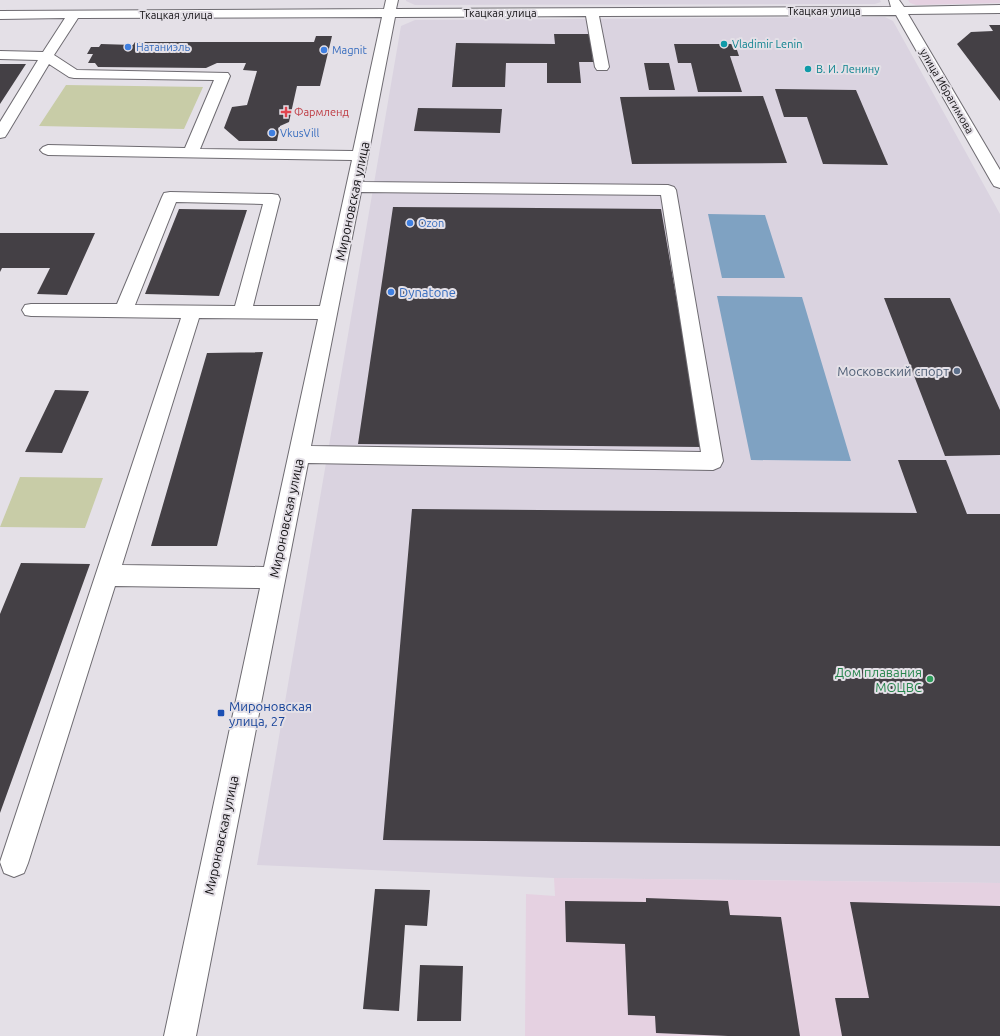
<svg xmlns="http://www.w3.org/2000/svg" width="1000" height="1036" font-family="Ubuntu,sans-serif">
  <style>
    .built { fill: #dad3e0 }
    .industrial { fill: #e5d1e1 }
    .green { fill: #c8cca7 }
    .water { fill: #7fa2c2 }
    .building { fill: #444045 }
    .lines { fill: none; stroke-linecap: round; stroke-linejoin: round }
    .minor-casing { stroke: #6e6b71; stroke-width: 2 }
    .minor { fill: #fff; fill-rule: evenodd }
    .culture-dot { fill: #0f9aa8; stroke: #e4e0e7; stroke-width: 1.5 }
    .shop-dot { fill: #3f7fe0; stroke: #e4e0e7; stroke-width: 1.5 }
    .health-dot { fill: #e0444e; stroke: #e4e0e7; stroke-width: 1.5 }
    .service-dot { fill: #5c6f8a; stroke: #e4e0e7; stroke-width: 1.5 }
    .leisure-dot { fill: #2e9e5b; stroke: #e4e0e7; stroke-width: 1.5 }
    .transit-dot { fill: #1a4fb4; stroke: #e4e0e7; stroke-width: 1.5 }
    .labels { text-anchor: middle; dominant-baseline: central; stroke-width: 4; stroke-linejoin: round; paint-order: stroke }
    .far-street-label { font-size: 11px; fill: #141215; stroke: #e4e0e7 }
    .far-culture-label { font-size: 11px; fill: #0d838f; stroke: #e4e0e7; text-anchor: start }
    .far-shop-label { font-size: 11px; fill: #366cbe; stroke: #e4e0e7; text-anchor: start }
    .far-health-label { font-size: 11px; fill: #be3a42; stroke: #e4e0e7; text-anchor: start }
    .street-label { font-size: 13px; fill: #141215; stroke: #e4e0e7 }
    .shop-label { font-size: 13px; fill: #366cbe; stroke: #e4e0e7; text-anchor: start }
    .service-label { font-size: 13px; fill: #4e5e75; stroke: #e4e0e7; text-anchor: end }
    .leisure-label { font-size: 13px; fill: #27864d; stroke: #e4e0e7; text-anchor: end }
    .transit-label { font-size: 13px; fill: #164399; stroke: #e4e0e7; text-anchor: start }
  </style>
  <rect width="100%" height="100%" fill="#e4e0e7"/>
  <path class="built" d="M406 0H880L881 2 875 4 415 5 406 1Z
    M885 17 893 21 1000 214V883L554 878 257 865 401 26 415 20Z"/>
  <path class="industrial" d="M908 0H1000V3L916 5 910 3Z
    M554 878 1000 883V1036H525L526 894 555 896Z"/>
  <path class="green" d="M66 85 203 87 184 129 39 126Z
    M20 477 103 478 85 528 0 527Z"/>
  <path class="water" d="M708 214 765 215 785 278H722Z
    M717 296 802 297 851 461 751 460Z"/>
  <path class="building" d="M989 25H1000V101L957 44 971 32 993 31Z
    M554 34H591L593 62H579L581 83H547V63H506L505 87H452L456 43 555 44Z
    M316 36H332L320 86H297L289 122 280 126 277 141H239L224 128 232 107 247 105 257 71 243 70 246 63H217L206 68 98 67 95 63H88L93 54H87L91 47H99L101 44 133 45 135 42H314Z
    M674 44H735L739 56H730L742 92H698L691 63H678Z
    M644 63H669L675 90H649Z
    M0 64H26L0 104Z
    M775 89 856 90 888 165 823 164 807 117H784Z
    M763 96 787 163 632 164 620 97Z
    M418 108 502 109 500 133 414 131Z
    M393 207 661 209 702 447 358 444Z
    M179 209 247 210 219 296 145 294Z
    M0 233H95L67 295 37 294 50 268H2L0 272Z
    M884 298H950L1000 410V455L945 456Z
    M263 352 217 546H151L207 353Z
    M55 390 89 391 62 453 25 452Z
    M898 460H946L967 514H1000V846L383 840 412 509 917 513Z
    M21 563 90 564 0 813V614Z
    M375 889 430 890 427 926 405 925 399 1011 363 1009Z
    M646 898 728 901 730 915 781 917 800 1036H728L656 1033 655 1016 628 1015 625 944 566 942 565 901 646 902Z
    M850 902 1000 906V1036H842L835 998H869Z
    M420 965 463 966 461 1021H417Z"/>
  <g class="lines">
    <g class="minor-casing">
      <path id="minor" d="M386 0H398L396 9 891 7 889 0H899L904 7 1000 5V13L908 14 1000 170V188L994 186 992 183 896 15 599 16 609 67 607 70H597L595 67 586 16 395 17 363 182 668 185 674 187 676 190 723 461 720 467 713 470 308 463 196 1036H164L260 588 115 586 28 863 24 873 14 877 4 873 0 862 181 318 31 316 25 315 22 310 25 305 31 304H117L162 197 164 193 170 192 272 194 278 195 280 199 253 306H320L352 160 48 155 43 153 40 150 43 147 48 145 185 148 214 80 74 78 69 77 49 64 7 134 5 137 0 138V122L38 60 0 59V51L43 52 65 18 0 19V11L384 9ZM382 17 353 151 200 149 230 76 228 73 77 70 54 55 78 18ZM361 192 661 195 701 452 311 446ZM176 202 263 204 235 306 135 305ZM199 318 318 319 264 567 122 565Z"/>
    </g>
    <use href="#minor" class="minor"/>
  </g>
  <g class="culture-dot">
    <circle cx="724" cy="44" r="4"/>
    <circle cx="808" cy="69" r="4"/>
  </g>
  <g class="shop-dot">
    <circle cx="128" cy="47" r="4"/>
    <circle cx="324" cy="50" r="4"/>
    <circle cx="272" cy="133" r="4"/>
    <circle cx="410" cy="223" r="4"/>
    <circle cx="391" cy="292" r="4"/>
  </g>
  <path class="health-dot" d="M284 106h4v4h4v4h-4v4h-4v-4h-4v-4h4z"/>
  <circle class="service-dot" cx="957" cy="371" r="4"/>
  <circle class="leisure-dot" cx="930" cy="679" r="4"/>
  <rect class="transit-dot" x="217" y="709" width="8" height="8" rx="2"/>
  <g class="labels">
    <g class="far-street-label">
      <text x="824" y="11">Ткацкая улица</text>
      <text x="500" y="13">Ткацкая улица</text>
      <text x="176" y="15">Ткацкая улица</text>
      <text transform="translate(947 91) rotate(60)">улица Ибрагимова</text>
    </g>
    <g class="far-culture-label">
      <text x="732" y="44">Vladimir Lenin</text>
      <text x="816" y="69">В. И. Ленину</text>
    </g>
    <g class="far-shop-label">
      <text x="136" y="47">Натаниэль</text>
      <text x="332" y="50">Magnit</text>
      <text x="280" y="133">VkusVill</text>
      <text x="418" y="223">Ozon</text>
    </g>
    <g class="far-health-label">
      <text x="294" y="112">Фармленд</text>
    </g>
    <g class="street-label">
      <text transform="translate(352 201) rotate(-78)">Мироновская улица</text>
      <text transform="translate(286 518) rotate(-78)">Мироновская улица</text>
      <text transform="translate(221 835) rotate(-78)">Мироновская улица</text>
    </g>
    <g class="shop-label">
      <text x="399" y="292">Dynatone</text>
    </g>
    <g class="service-label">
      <text x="949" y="371">Московский спорт</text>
    </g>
    <g class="leisure-label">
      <text x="922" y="672">Дом плавания<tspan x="922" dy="15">МОЦВС</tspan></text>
    </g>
    <g class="transit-label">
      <text x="229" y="706">Мироновская<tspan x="229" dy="15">улица, 27</tspan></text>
    </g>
  </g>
</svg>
